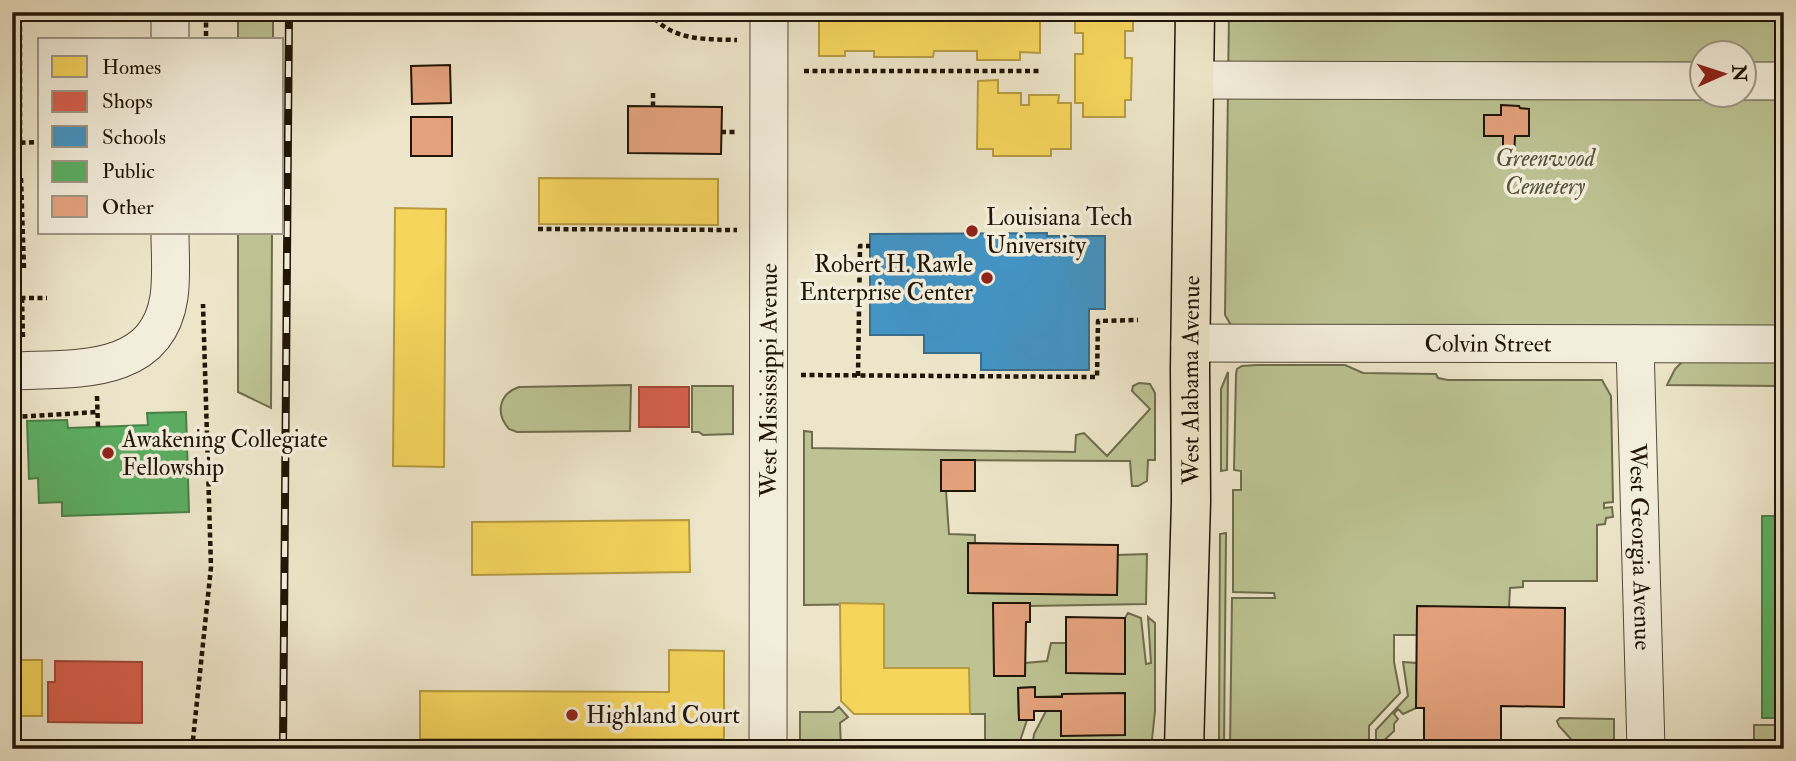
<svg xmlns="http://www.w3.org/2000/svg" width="1796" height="761" font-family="'IM FELL Double Pica',serif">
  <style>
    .green { fill: #bdc393; stroke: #6e6c4d; stroke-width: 2; fill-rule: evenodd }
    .homes { fill: #f6d55c; stroke: #b69b42; stroke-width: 2 }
    .shops { fill: #d6604d; stroke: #9f4a38; stroke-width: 2 }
    .schools { fill: #4393c3; stroke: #386d8b; stroke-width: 2 }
    .public { fill: #5aae61; stroke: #498046; stroke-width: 2 }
    .building { fill: #e4a27d; stroke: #201507; stroke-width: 2 }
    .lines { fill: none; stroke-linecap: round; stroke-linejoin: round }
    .minor-casing { stroke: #534938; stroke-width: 39 }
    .major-casing { stroke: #201507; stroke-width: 41 }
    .path { stroke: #201507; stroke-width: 4.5; stroke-dasharray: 5 3.5; stroke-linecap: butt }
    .minor { stroke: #f3eedc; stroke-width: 37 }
    .major { stroke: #ede5c9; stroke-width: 38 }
    .rail-casing { stroke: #201507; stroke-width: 8 }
    .rail { stroke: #f3eedc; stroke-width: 5; stroke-dasharray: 16; stroke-linecap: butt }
    .poi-dot { fill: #8f2418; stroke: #f3eedc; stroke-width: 2.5 }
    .labels { text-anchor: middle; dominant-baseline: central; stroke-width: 7; stroke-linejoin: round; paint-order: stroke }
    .park-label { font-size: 24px; font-style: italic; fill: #575238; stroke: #f3eedc }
    .poi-label { font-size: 24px; fill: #201507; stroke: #f3eedc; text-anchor: start }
    .street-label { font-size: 24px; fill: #201507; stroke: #f3eedc }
  </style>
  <rect width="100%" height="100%" fill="#ede5c9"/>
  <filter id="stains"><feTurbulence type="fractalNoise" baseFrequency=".00286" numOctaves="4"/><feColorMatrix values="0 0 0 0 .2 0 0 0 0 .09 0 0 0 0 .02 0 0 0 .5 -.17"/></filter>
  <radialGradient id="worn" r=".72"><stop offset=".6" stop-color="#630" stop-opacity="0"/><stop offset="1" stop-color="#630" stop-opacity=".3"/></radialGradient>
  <path class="green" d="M238 12H273V40H238Z
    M1229 12H1784V334L1231 325 1225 315ZM1702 52H1744V94H1702Z
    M238 233H272L271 408 238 392Z
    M1784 357V386L1667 385 1675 369 1683 361Z
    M1257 365H1345L1363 373 1436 374 1438 378 1448 380H1602L1611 396 1613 502 1604 503V508L1612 507 1613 517 1606 518 1605 524 1597 525V581H1523V587L1510 588 1509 608 1417 635H1394V662L1400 693 1369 726V749H1230L1232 598H1275L1274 593 1233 592V490H1241V471L1234 470 1236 374 1237 369 1242 366Z
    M1228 372 1227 470 1221 471V389Z
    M1139 383 1150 384 1155 393V460H1148L1147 481 1138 486H1132L1130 461 941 460V491H946L949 534 975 535V543H968V593L1116 595 1117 555 1147 554 1146 604 1030 606V603H994V675L1025 676V663L1047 661 1051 643H1066L1124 673 1125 618 1128 613 1141 618 1146 664 1151 663 1148 617 1155 623V711L1151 749H1032L1034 734 1046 711H1061V735L1125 734V693L1035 697 1034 687 1018 688 1019 720H1027L1020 741 1021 749H985V714H970L884 668V604L804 605V431L812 432V448L1075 452 1076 435 1084 433 1107 456 1150 409 1132 391 1133 386Z
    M631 385 630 431 517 432 509 429C495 413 499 394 519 387Z
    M692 386H733V434L703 435 699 432H692Z
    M1226 533V534L1224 747 1219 741V733L1220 534Z
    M1403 662 1417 663 1416 708 1403 714 1398 709 1394 714 1398 719 1394 724V731L1376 748V730L1408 696Z
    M839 707 848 717 840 723 841 749H800V712H833Z
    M1560 718 1614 719V743L1608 749H1580L1559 726 1557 721Z
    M1754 725H1784V749H1754Z"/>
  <path class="homes" d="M819 12H1040V53L1020 52V60H977V51H934L933 57H874V51H845V56H819Z
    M1075 12H1133V31H1125V58H1132L1131 100H1125V117H1083V103H1075V54H1083V33H1075Z
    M998 80V93H1021V105H1029V95H1059L1058 103H1071V149H1051V156H993V149H977L978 81Z
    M539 178 718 179V225L539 224Z
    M395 208 446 209 444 467 393 466Z
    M689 520 690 572 472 575V522Z
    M840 603 884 604V668H969L970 714H854L841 701Z
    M669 650 724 651V739H420V691L669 692Z
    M12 660H42V716H12Z"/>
  <path class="shops" d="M639 387H689V427H639Z
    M55 661 142 662V723L48 722V682H55Z"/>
  <path class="schools" d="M1047 233V236H1105V309H1089V370H981V353H924V335H870V234Z"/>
  <path class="public" d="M186 412 189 512 62 516V502L39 503 38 478 29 479 27 421 67 420 68 428 148 425 147 413Z
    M1762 516H1784V718H1762Z"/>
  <path class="building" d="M450 65 451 103 412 104 411 66Z
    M1501 105 1519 106 1520 108 1529 109V136H1515L1514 158H1503V136H1484V115H1501Z
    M628 106 722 107 721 154 628 153Z
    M411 117H452V156H411Z
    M941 460H975V491H941Z
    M968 543 1118 545 1117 595 968 593Z
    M993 603H1030V622H1026L1025 676H994Z
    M1417 606 1565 608 1564 707 1501 706V748L1424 747V708H1416Z
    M1066 617 1125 618V674L1066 673Z
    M1035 687V697H1062V694L1125 693V735L1061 736V711H1034V720H1019L1018 688Z"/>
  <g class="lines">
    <g class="minor-casing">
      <g id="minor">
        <path d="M170 12V40"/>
        <path d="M1195 80 1702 81"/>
        <path d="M1744 81H1784"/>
        <path id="s1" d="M1190 343 1784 344"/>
        <path id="s2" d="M1635 344 1646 749"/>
        <path d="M12 371C73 368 157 377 169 297 172 276 170 254 170 233"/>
        <path id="s3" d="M768 749 769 12"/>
      </g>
    </g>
    <g class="major-casing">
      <g id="major">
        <path id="s4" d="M1184 749 1191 501 1190 369 1195 12"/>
      </g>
    </g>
    <path class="path" d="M649 12C671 41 703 39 737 40
      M206 36V12
      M804 71H1040
      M653 93V106
      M721 132H737
      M20 142V12
      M12 143 40 142
      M21 178 24 269
      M538 229 737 230
      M12 298H47
      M22 298 23 339
      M801 375 1097 377 1098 321 1138 320
      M858 376 860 246H870
      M97 396 98 427
      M14 417 97 412
      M192 749 211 567 203 304"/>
    <use href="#minor" class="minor"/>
    <use href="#major" class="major"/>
    <g class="rail-casing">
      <path id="rail" d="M283 749 289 12"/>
    </g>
    <use href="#rail" class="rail"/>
  </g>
  <g class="poi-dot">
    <circle cx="972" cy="231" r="7"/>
    <circle cx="987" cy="278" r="7"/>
    <circle cx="108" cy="453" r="7"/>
    <circle cx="572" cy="715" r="7"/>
  </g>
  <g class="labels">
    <g class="park-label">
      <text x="1545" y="158">Greenwood<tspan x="1545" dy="28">Cemetery</tspan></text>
    </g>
    <g class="poi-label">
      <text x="986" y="217">Louisiana Tech<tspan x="986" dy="28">University</tspan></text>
      <text x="973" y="264" text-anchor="end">Robert H. Rawle<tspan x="973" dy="28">Enterprise Center</tspan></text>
      <text x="122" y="439">Awakening Collegiate<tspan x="122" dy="28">Fellowship</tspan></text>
      <text x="586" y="715">Highland Court</text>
    </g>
    <g class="street-label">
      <text stroke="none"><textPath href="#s1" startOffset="298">Colvin Street</textPath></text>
      <text stroke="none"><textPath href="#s3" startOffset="369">West Mississippi Avenue</textPath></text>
      <text stroke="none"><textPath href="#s4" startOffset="369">West Alabama Avenue</textPath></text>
      <text stroke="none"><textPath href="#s2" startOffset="203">West Georgia Avenue</textPath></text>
    </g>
  </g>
  <rect width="1796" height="761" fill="none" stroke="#ede5c9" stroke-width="42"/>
  <rect x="14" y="14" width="1768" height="733" fill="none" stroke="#201507" stroke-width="3.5"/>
  <rect x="21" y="21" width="1754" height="719" fill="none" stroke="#201507" stroke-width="2"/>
  <rect x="38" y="38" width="245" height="196" fill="#f3eedc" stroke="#9f9787" stroke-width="2"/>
  <rect x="52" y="56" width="35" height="21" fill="#f6d55c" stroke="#9f9787" stroke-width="2"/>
  <text x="102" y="74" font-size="21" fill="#201507">Homes</text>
  <rect x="52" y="91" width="35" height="21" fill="#d6604d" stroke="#9f9787" stroke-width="2"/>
  <text x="102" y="108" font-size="21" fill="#201507">Shops</text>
  <rect x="52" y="126" width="35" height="21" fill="#4393c3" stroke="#9f9787" stroke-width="2"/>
  <text x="102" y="144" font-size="21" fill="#201507">Schools</text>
  <rect x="52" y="161" width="35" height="21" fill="#5aae61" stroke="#9f9787" stroke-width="2"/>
  <text x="102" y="178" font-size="21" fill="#201507">Public</text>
  <rect x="52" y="196" width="35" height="21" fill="#e4a27d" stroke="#9f9787" stroke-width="2"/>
  <text x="102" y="214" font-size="21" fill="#201507">Other</text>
  <g transform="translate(1723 74) rotate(87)"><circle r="33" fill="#f3eedc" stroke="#9f9787" stroke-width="2"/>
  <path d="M0-5L12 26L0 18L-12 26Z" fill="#8f2418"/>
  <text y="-10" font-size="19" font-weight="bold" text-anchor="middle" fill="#201507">N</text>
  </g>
  <rect width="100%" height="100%" filter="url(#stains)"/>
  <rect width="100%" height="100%" fill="url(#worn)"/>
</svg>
